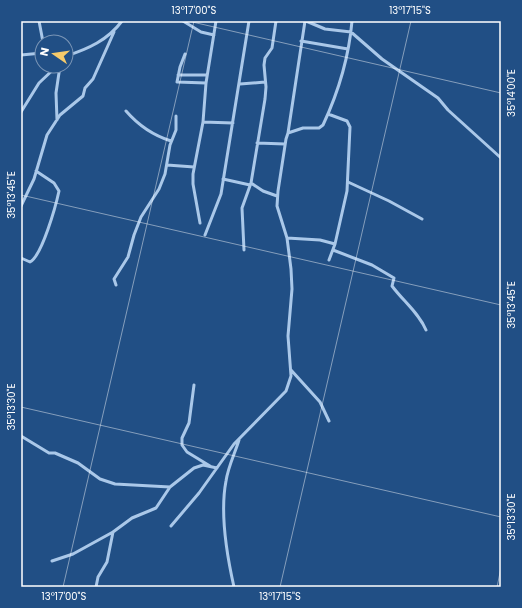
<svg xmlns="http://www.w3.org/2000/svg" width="522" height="608" font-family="Poppins,sans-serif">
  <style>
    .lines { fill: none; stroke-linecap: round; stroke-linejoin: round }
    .street { stroke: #aac8e9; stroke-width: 3 }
    .ticks { fill: none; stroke: #fff; stroke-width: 1; stroke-opacity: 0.45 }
    .neatline { fill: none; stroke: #fff; stroke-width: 1.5 }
    .ticks-label { font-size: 10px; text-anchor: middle; fill: #fff }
  </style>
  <rect width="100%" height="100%" fill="#214f85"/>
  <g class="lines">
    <path class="street" d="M39 21 43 42
      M183 21 201 32 214 35
      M306 21 325 29 351 32 382 59 438 98 448 110 501 158
      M301 41 348 49
      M185 54 180 67 177 82 206 83
      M21 55 42 53
      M66 56C88 49 108 40 122 21
      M178 75H207
      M240 84 265 82
      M126 111C139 126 152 135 171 141
      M21 112 39 83 57 66
      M328 114 347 121 350 127 347 191 335 244 329 260
      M57 120 56 93 60 66
      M203 122 233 123
      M288 133 305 21
      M257 143 285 144
      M167 165 194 167
      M223 179 250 185
      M348 182 389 201 422 219
      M251 183 263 191 277 196
      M21 206 34 179 47 135 60 115 83 96 85 88 93 79 114 32
      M200 223 193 184V174L203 122 206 83 216 21
      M205 235 221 194 249 21
      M287 238 320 240 335 244
      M244 250 242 208 251 183 265 99 266 87 264 65 265 58 272 48 276 21
      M333 250 372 265 394 278 392 286C404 302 418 312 426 330
      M21 258 30 262C42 256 56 205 59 191L54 183 36 171
      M116 285 114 279 128 257 134 235 141 217 159 189 165 174 170 145 176 130V116
      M291 370 320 402 329 421
      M194 385 189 423 182 438V445L187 452 210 466
      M21 436 49 453H55L78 463 100 479 115 484 170 487
      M171 526 199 493 234 444 286 391 291 376 288 336 292 289 291 269 287 238 277 206 278 191 286 139 288 133 303 128H319L323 125C338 93 349 56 352 21
      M52 561 73 554 113 532 132 518 156 508 170 487 194 468 203 465 217 468
      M96 587 98 577 107 562 113 532
      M234 587C227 556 220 512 226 481 228 467 235 453 239 440"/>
  </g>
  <path class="ticks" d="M188 21 501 93M21 195 501 305M21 407 501 517M63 587 194 21M280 587 411 21M497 587 501 568"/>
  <rect width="522" height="608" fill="none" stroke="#214f85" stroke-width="44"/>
  <g transform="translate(54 54) rotate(283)"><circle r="19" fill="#214f85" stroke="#7a95b6"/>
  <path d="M0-3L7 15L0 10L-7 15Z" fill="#f6cb6b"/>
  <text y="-6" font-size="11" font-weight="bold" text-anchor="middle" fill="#ffffff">N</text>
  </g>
  <rect x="22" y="22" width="478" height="564" class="neatline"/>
  <g class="ticks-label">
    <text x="194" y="14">13°17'00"S</text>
    <text x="410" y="14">13°17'15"S</text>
    <text transform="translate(511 93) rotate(-90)" y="4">35°14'00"E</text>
    <text transform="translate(11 195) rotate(-90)" y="4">35°13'45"E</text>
    <text transform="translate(511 305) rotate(-90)" y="4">35°13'45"E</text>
    <text transform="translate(11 407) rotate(-90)" y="4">35°13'30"E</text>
    <text transform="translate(511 517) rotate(-90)" y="4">35°13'30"E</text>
    <text x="64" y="600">13°17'00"S</text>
    <text x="280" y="600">13°17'15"S</text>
  </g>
</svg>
